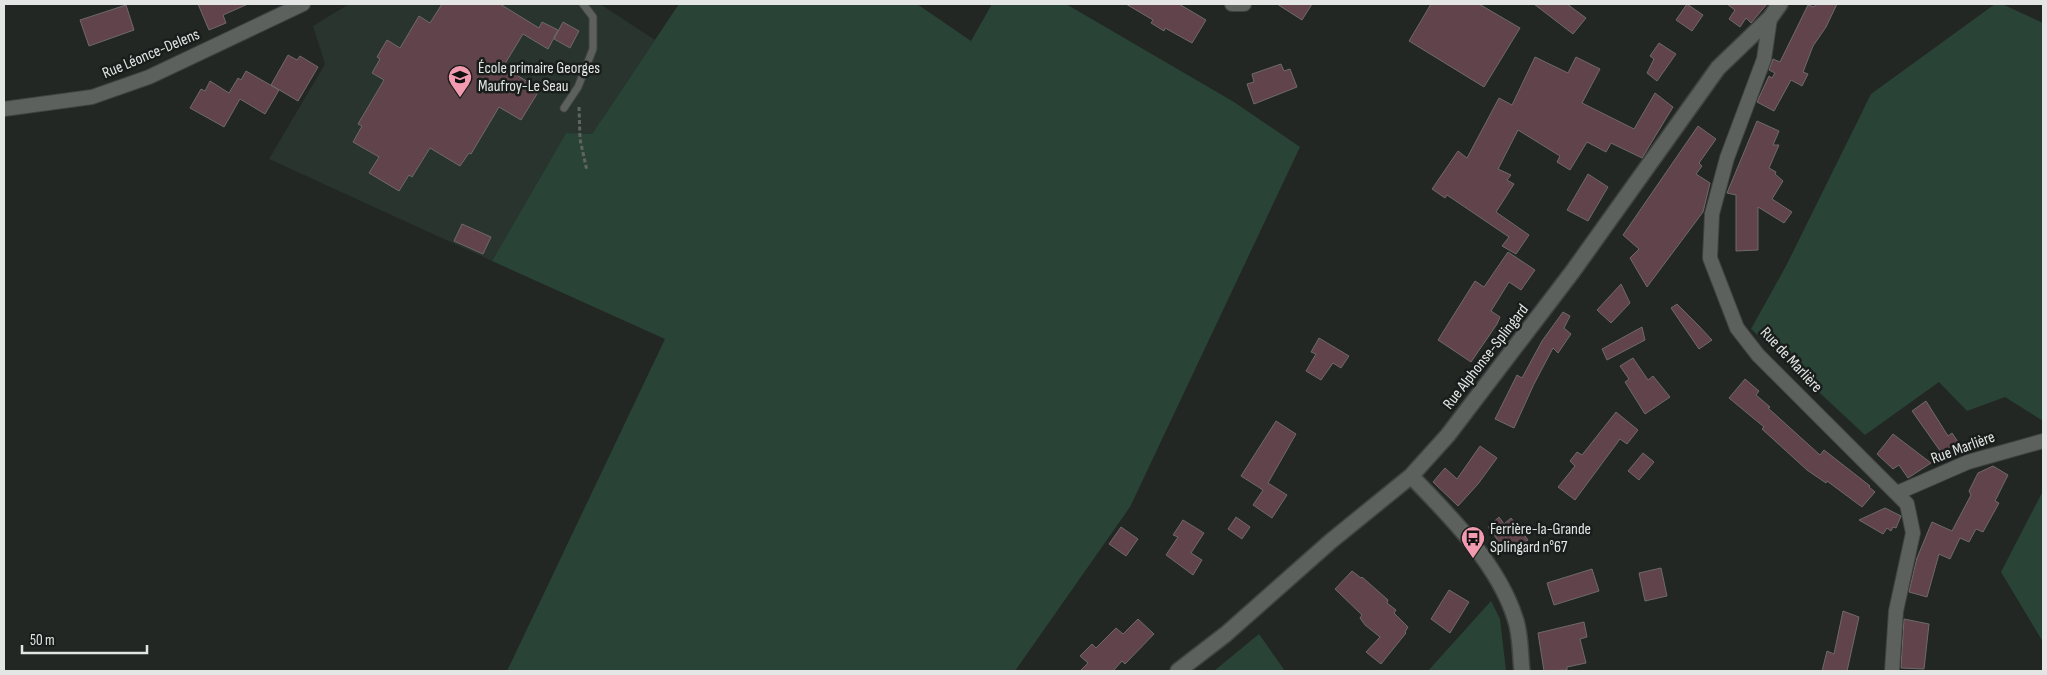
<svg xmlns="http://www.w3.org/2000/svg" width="2047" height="675" font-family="'Sofia Sans Condensed',sans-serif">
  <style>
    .built { fill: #29342f }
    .green { fill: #2a4337 }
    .building { fill: #61444b; stroke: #6f696b }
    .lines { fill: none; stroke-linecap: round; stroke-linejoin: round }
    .lane-casing { stroke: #404342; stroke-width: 9 }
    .street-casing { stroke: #404342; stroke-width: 16 }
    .secondary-casing { stroke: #404342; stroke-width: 18 }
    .path { stroke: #606562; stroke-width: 3; stroke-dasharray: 4 2.5; stroke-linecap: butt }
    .lane { stroke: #5c615e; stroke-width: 7 }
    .street { stroke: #5c615e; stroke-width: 14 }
    .secondary { stroke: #5c615e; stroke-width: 15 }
    .labels { text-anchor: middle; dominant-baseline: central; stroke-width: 5; stroke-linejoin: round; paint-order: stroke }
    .street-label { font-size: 16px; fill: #e3e6e5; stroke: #191d1b }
    .poi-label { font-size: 16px; fill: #e3e6e5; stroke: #191d1b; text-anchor: start }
  </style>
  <rect width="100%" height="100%" fill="#222724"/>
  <path class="built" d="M349 4H600L655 40 592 134 566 133 492 261 269 159 325 64 313 26Z"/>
  <path class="green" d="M679 4H917L971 41 992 4H1066L1234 102 1300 147 1130 507 1015 671H507L665 339 492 261 566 133 592 134Z
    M1995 4H2002L2043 23V421L2005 397 1967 411 1939 382 1865 435 1751 329 1786 266 1871 94Z
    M2043 491V642L2001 572Z
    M1491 601 1500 619 1506 671H1428Z
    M1259 634 1285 671H1214Z"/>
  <path class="building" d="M198 4H248L223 15 226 23 209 30Z
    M442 4H500L539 28 542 22 558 30 548 49 523 34 503 67 540 89 521 120 499 107 471 154 469 153 460 166 430 148 412 177 409 175 399 191 369 173 379 157 353 142 362 126 358 124 384 80 372 73 380 59 377 57 387 40 400 48 419 16 430 23Z
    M1126 4H1179L1206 20 1192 43 1165 28 1164 31 1151 23 1153 20Z
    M1277 4H1312L1302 20Z
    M1431 4H1479L1520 28 1484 87 1409 41Z
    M1534 4H1567L1586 18 1573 34Z
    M1687 4 1703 15 1692 31 1676 20Z
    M1727 4H1767L1751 23 1746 18 1740 27 1729 19 1735 10Z
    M1816 4H1837L1826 27 1813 46 1803 72 1808 74 1802 86 1791 80 1774 111 1757 102 1769 76 1772 78 1775 73 1769 70 1773 59 1780 62 1808 5 1814 7Z
    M126 5 134 30 89 46 80 20Z
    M563 22 579 31 570 48 554 39Z
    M1659 43 1676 54 1657 81 1647 73 1654 59 1650 56Z
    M288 55 297 60 300 56 318 67 298 101 271 85Z
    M1535 57 1568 73 1576 57 1600 69 1582 103 1634 129 1655 93 1673 107 1642 158 1611 143 1606 152 1587 142 1570 170 1557 162 1560 156 1518 130 1498 169 1511 175 1507 180 1514 184 1496 212 1529 235 1516 254 1502 246 1509 237 1447 195 1445 198 1432 189 1458 151 1467 158 1499 98 1512 105Z
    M1281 64 1284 71 1290 69 1297 87 1254 104 1247 84 1254 82 1252 74Z
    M246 71 279 90 265 114 240 99 224 127 190 108 201 89 205 91 210 81 229 93 238 78 241 80Z
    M1757 121 1779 131 1773 145H1779L1769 168 1776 172 1775 174 1783 181 1772 199 1792 212 1784 223 1758 207V250L1736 251V195L1727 193Z
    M1698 126 1716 139 1699 163 1702 166 1696 174 1710 183 1703 212 1647 287 1630 258 1639 249 1623 235Z
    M1588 174 1608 187 1588 221 1567 210Z
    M462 224 491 237 483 254 454 241Z
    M1508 252 1535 270 1521 290 1509 282 1491 311 1500 317 1497 324 1471 362 1438 340 1475 281 1484 287Z
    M1621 284 1630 303 1611 323 1597 310Z
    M1677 304 1698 325 1712 340 1699 349 1671 308Z
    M1563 312 1570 316 1564 328 1571 334 1558 353 1553 348 1534 384 1514 428 1495 419 1517 375 1522 378 1542 341Z
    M1642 327 1645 340 1607 360 1602 349Z
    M1319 338 1349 356 1341 368 1333 363 1321 380 1306 371 1316 354 1311 352Z
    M1633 358 1648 380 1653 376 1670 397 1645 414 1625 382 1629 379 1620 366Z
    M1745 379 1759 391 1756 395 1770 407 1768 408 1820 455 1824 450 1870 486 1869 487 1875 492 1862 507 1827 481 1826 483 1807 470 1762 429 1764 427 1729 398Z
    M1926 401 1948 436 1952 433 1960 445 1943 455 1912 411Z
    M1616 412 1638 430 1627 444 1620 439 1575 500 1558 487 1575 466 1570 461 1577 452 1582 455Z
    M1276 421 1296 434 1268 483 1287 495 1272 518 1253 505 1263 490 1241 476Z
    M1893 434 1931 463 1908 478 1899 465 1893 469 1877 454Z
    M1480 446 1497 458 1478 484 1458 506 1433 482 1445 468 1457 479Z
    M1643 453 1654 462 1639 480 1628 471Z
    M1993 466 2008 475 1995 501 1999 503 1983 532 1976 529 1969 542 1960 538 1950 559 1939 554 1927 597 1909 592 1917 558 1932 522 1952 531 1971 495 1969 491 1978 473Z
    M1885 508 1901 516 1896 528 1893 527 1891 531 1887 528 1883 534 1859 520Z
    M1236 517 1250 527 1242 539 1228 529Z
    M1499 517 1504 524 1511 518 1528 540 1508 554 1488 527Z
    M1183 520 1204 533 1191 553 1202 560 1193 575 1166 555 1178 537 1173 535Z
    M1121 527 1138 539 1126 556 1109 544Z
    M1661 568 1667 596 1645 601 1639 573Z
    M1592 569 1599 591 1554 605 1547 583Z
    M1352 571 1361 578 1362 577 1388 600 1387 603 1396 610 1394 613 1408 627 1405 632 1406 633 1381 664 1366 652 1380 637 1365 625 1360 618 1362 615 1335 589Z
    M1449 590 1469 602 1450 633 1431 619Z
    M1843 611 1859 617 1847 671H1822L1827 651 1834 654Z
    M1138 619 1154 634 1125 664 1122 661 1113 671H1080L1088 663 1080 656 1092 644 1096 648 1116 628 1123 634Z
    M1904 619 1929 624 1924 669 1901 668Z
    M1584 622 1587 637 1580 639 1586 663 1567 667V670L1544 671 1538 633Z"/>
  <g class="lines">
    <g class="lane-casing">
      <path id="lane" d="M564 108 578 87 593 49V17L583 4"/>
    </g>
    <g class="street-casing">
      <path id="street" d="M1232 4H1244
        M1770 18 1764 59 1727 158 1712 214 1710 258 1737 328 1758 355 1907 504 1913 533 1896 611 1892 671
        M4 109 92 97 149 77 303 4
        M1897 493 1968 462 2043 441"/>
    </g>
    <g class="secondary-casing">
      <path id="secondary" d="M1411 476C1449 515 1498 564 1515 618 1521 634 1520 654 1522 671
        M1178 671 1226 634 1331 541 1411 476 1448 435 1573 271 1718 68 1770 18 1780 4"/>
    </g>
    <path class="path" d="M579 107 580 139 587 171"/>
    <use href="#lane" class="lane"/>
    <use href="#street" class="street"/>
    <use href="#secondary" class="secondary"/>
  </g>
  <defs>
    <g id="school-pin" transform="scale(1.25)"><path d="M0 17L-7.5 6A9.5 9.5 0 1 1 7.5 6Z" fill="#f29ab0" stroke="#191d1b"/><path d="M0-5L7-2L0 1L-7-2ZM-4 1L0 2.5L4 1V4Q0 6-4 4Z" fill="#111"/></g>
    <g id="bus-pin" transform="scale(1.25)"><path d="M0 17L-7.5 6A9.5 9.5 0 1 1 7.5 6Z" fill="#f29ab0" stroke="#191d1b"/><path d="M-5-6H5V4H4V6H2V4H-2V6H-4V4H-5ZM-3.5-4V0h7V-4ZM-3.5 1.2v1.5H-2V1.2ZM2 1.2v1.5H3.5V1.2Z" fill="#111"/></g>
  </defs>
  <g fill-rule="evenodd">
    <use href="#school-pin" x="460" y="77"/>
    <use href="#bus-pin" x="1473" y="538"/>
  </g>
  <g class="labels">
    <g class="street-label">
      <text transform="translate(151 54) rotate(-23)">Rue Léonce-Delens</text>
      <text transform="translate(1486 357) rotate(-52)">Rue Alphonse-Splingard</text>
      <text transform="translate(1791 360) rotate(47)">Rue de Marlière</text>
      <text transform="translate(1963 448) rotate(-20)">Rue Marlière</text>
    </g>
    <g class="poi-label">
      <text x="478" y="68">École primaire Georges<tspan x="478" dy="18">Maufroy-Le Seau</tspan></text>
      <text x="1490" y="529">Ferrière-la-Grande<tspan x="1490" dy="18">Splingard n°67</tspan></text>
    </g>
  </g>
  <rect width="2047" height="675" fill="none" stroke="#e3e6e5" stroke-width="10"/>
  <path d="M22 645v8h125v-8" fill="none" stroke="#e3e6e5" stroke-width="2.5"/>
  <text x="30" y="645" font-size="15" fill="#e3e6e5" stroke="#191d1b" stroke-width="4" paint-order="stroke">50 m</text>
</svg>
